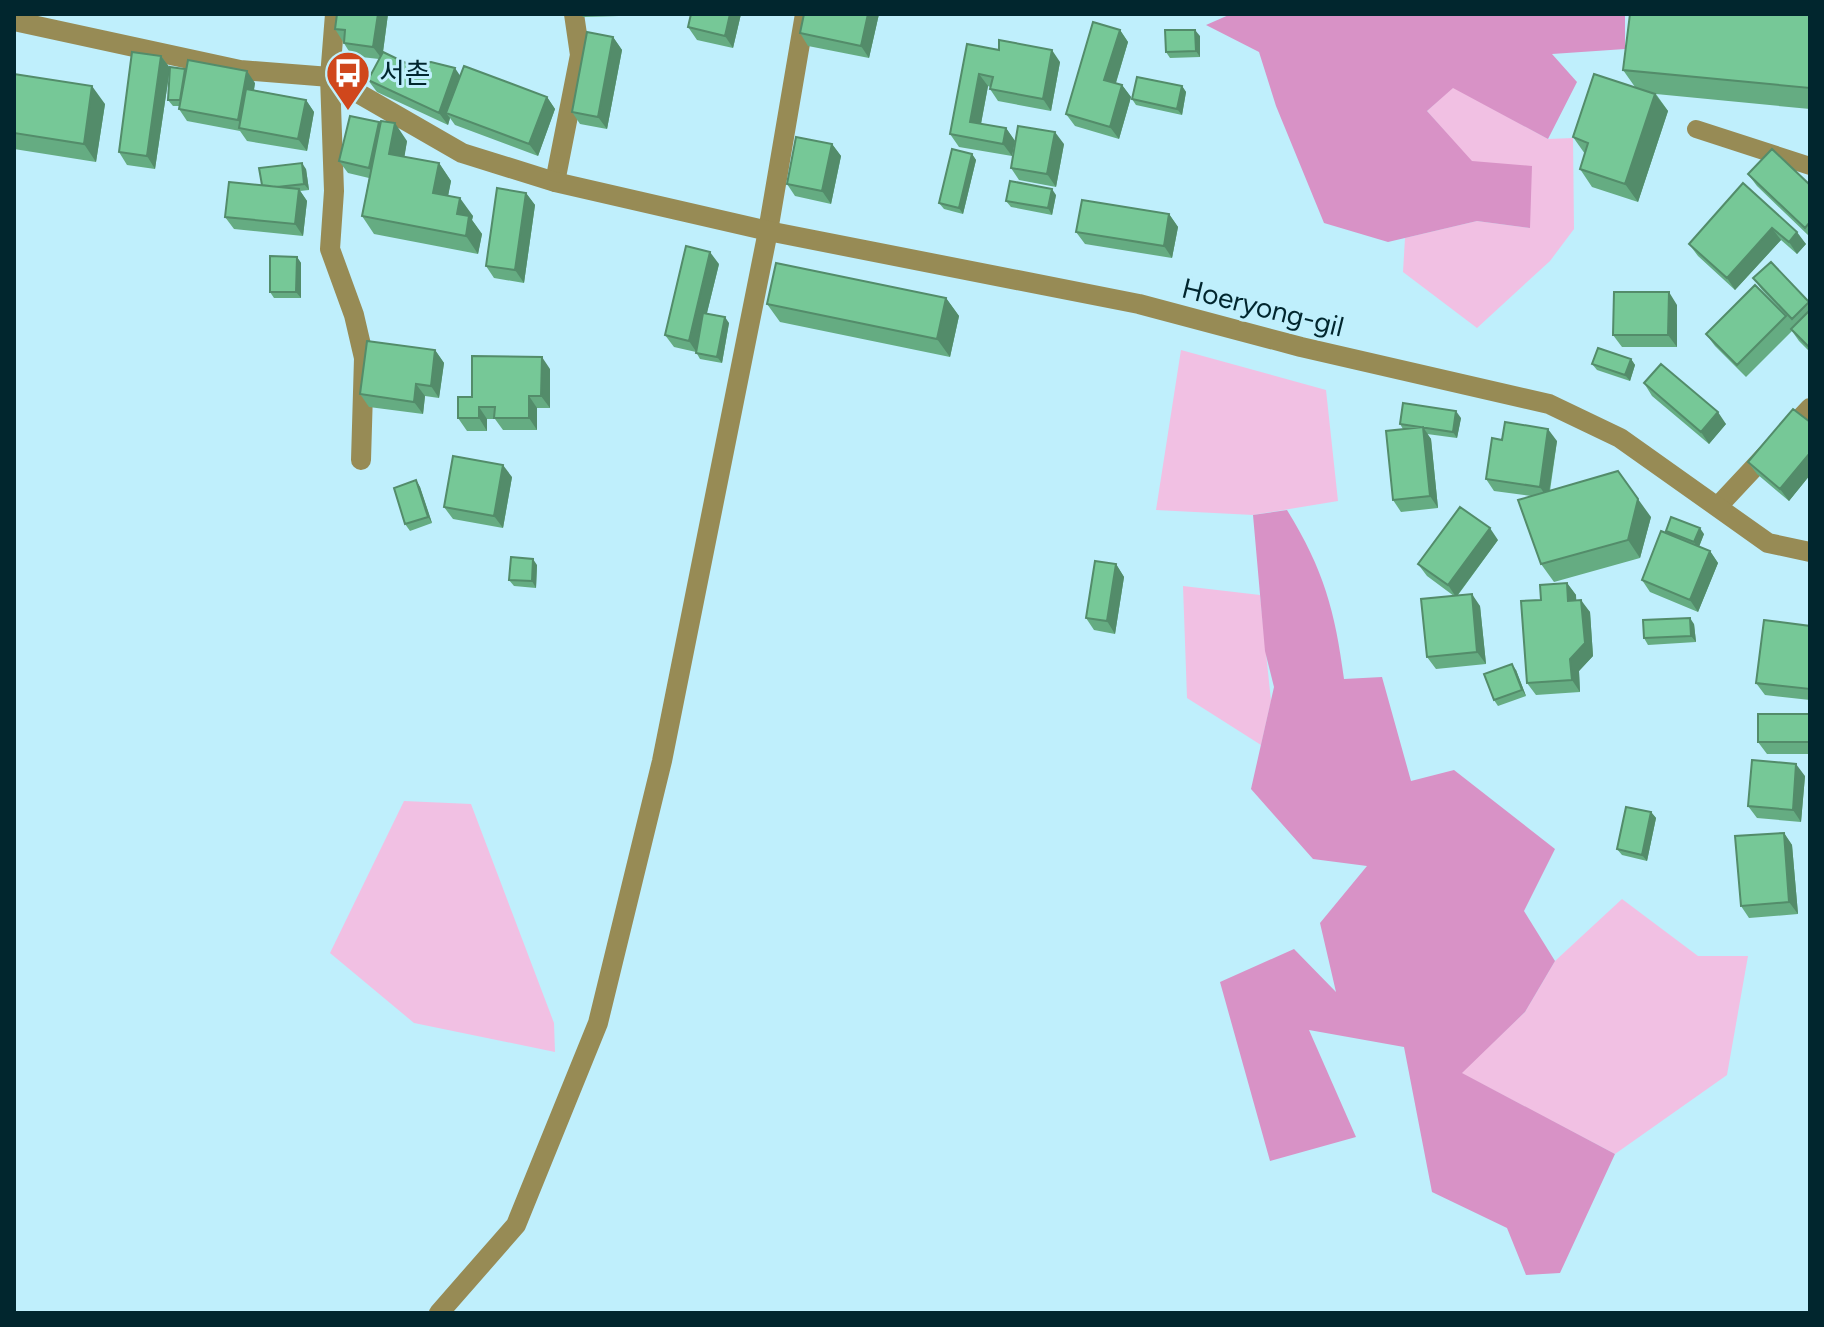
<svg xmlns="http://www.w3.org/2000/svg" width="1824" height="1327" font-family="Figtree,'Noto Sans KR',sans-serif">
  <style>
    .green { fill: #f1c0e3 }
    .forest { fill: #d892c6 }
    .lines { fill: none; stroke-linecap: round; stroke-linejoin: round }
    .service { stroke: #978b55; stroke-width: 18 }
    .minor { stroke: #978b55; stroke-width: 20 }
    .tertiary { stroke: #978b55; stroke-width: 20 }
    .wall { fill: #65ac82 }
    .shaded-wall { fill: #538c6a }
    .building { fill: #76c897; stroke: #538c6a; stroke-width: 2 }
    .labels { text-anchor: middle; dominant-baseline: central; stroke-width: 6; stroke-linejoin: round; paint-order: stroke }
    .poi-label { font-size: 28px; fill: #01262e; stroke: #bfeffc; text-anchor: start }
    .street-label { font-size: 28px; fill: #01262e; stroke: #bfeffc }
  </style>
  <rect width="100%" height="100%" fill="#bfeffc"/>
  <path class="green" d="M1453 87 1548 139 1573 138 1574 229 1550 261 1477 328 1403 272 1405 238 1477 221 1529 228 1427 111Z
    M1181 350 1326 390 1338 501 1253 515 1156 510Z
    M1183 586 1260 595 1271 701 1261 745 1187 698Z
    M404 801 471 804 554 1023 555 1052 414 1023 330 953Z
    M1622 899 1698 956H1748L1727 1075 1615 1154 1461 1073 1525 1012 1555 961Z"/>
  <path class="forest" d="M1231 14H1625V49L1552 54 1577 82 1548 139 1453 88 1427 111 1472 161 1532 166 1530 228 1477 221 1388 242 1324 223 1276 106 1259 52 1206 25Z
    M1287 510C1324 570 1335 611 1344 679L1382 677 1411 781 1454 770 1555 849 1524 911 1555 961 1525 1012 1462 1073 1615 1154 1560 1273 1526 1275 1507 1228 1432 1192 1404 1047 1309 1030 1356 1137 1270 1161 1220 982 1294 949 1336 992 1320 923 1367 866 1313 859 1251 789 1274 687 1265 651 1253 515Z"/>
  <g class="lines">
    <path class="service" d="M1696 129 1810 166"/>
    <path class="minor" d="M335 14 330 77 334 191 330 249 354 315 364 358 361 460
      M555 182 580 55 574 14
      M768 231 805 14
      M1719 505 1810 408"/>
    <path class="tertiary" d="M14 21 240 70 330 77 462 153 555 182 768 231 1139 304 1301 347 1549 404 1620 438 1768 543 1810 552
      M439 1313 516 1225 598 1023 662 761 768 231"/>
  </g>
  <path class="wall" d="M337 14H388L383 52 410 65 547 97 555 109 538 156 455 125 450 118 448 125 377 92 368 80 379 59 352 56 335 29Z
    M581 14H619V16L583 17Z
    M741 14 733 48 697 40 688 27Z
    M879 14 869 58 808 46 800 33Z
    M1810 14V109L1656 94 1668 111 1638 202 1592 187 1580 169 1585 154 1573 137 1635 87 1623 70Z
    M1120 30 1128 42 1116 83 1122 85 1131 97 1119 139 1075 126 1066 114Z
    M1200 36V57L1170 58 1166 52Z
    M613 37 622 50 607 129 580 124 572 112Z
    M967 44 1060 62 1051 111 998 101 990 89V87L988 86 981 124 1006 128 1015 141 1012 156 959 147 950 134Z
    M161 56 170 68 155 169 127 165 119 152Z
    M14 74 105 104 96 162 14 149Z
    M255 83 254 90 306 100 314 112 307 151 247 141 240 131 187 121 179 109V106H173L168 100Z
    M1182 86 1186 92 1182 115 1136 105 1132 99Z
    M407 141 404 157 439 163 451 181 448 196 473 216 472 220 482 234 478 254 374 234 362 216 369 178 348 173 339 161Z
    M832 144 841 156 831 204 795 196 787 184Z
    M1064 144 1056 187 1019 180 1011 168Z
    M972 154 976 160 963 214 944 209 939 203Z
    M306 169 309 190 300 191 307 201 303 236 234 229 225 217 262 185Z
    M1748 174 1810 185V237L1757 186Z
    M1743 183 1806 244 1797 254 1781 240 1735 290 1698 256 1689 244Z
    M526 193 535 205 524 283 494 278 486 266Z
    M1056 195 1052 215 1011 207 1006 201Z
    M1169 214 1178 227 1172 258 1085 244 1076 232Z
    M297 257 301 263V298H274L270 292Z
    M719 264 707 313 729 323 722 363 700 359 696 352 674 347 665 335Z
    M1753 278 1809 302 1810 352 1799 341 1792 331 1746 377 1715 346 1706 334 1786 315 1762 290Z
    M946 298 959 316 950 357 780 322 767 304Z
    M1677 305V347H1622L1613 335Z
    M435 350 444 363 439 398 425 396 423 414 369 407 360 394Z
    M1631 359 1635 365 1630 381 1597 370 1592 364Z
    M550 369V408H537V430H503L495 419H487V431H467L458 418 472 397Z
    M1644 383 1726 424 1709 444 1652 396Z
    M1461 418 1457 438 1427 434 1431 439 1438 508 1401 512 1393 500 1403 429 1400 424Z
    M1810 422V475L1789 501 1757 474 1748 462Z
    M1502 440 1557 441 1550 491 1651 517 1640 558 1554 582 1541 564 1531 496 1494 491 1486 479Z
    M512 477 503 528 453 519 444 507Z
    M416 480 420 487 432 523 410 531 405 524Z
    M1666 531 1704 534 1699 547 1710 551 1718 563 1698 612 1650 592 1642 580 1667 534Z
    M1498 540 1458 595 1480 606 1486 664 1436 669 1427 657 1454 596 1427 576 1418 564Z
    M1116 564 1124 577 1115 634 1094 630 1086 618Z
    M537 565 536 588 514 586 509 580Z
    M1567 583 1576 595V600L1590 612 1593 656 1579 671 1580 692 1536 695 1527 683Z
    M1694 624 1696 642 1648 645 1644 638Z
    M1810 626V700L1765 695 1756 683Z
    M1516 670 1526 696 1498 706 1494 700Z
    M1810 714V754H1767L1758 742Z
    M1805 776 1801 822 1757 818 1748 806Z
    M1651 812 1656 818 1647 861 1622 855 1617 849Z
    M1784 833 1792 845 1798 914 1749 918 1741 906Z"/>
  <path class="shaded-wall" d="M378 14H388L382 59 373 47Z
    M730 14H741L733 48 725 36Z
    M868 14H879L869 58 861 46Z
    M1120 30 1128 42 1113 92 1104 80Z
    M1195 30 1200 36V57L1196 51Z
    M613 37 622 50 607 129 598 117Z
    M1052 50 1060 62 1051 111 1043 99Z
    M161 56 170 68 155 169 147 156Z
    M455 68 463 80 446 113 450 118 448 125 439 113Z
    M247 71 255 83 247 130 245 129 238 120Z
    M979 74 988 86 979 134 970 122Z
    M1122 85 1131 97 1119 139 1110 127Z
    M92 86 105 104 96 162 84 144Z
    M1182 86 1186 92 1182 115 1177 109Z
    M1655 94 1668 111 1638 202 1625 184Z
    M547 97 555 109 538 156 529 144Z
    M306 100 314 112 307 151 298 139Z
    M379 122 377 180 369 168Z
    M395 123 407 141 402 172 389 154Z
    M1006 128 1015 141 1012 156 1003 144Z
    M1055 132 1064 144 1056 187 1047 174Z
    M832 144 841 156 831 204 822 191Z
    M972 154 976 160 963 214 959 208Z
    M302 163 306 169 309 190 304 184Z
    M439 163 451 181 445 211 433 193Z
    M299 189 307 201 303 236 295 224Z
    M1052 189 1056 195 1052 215 1048 208Z
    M526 193 535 205 524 283 515 270Z
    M460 198 473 216 472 220 482 234 478 254 466 236 457 214Z
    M1169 214 1178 227 1172 258 1164 246Z
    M1772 228 1781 240 1735 290 1727 278Z
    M1797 232 1806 244 1797 254 1789 242Z
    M710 252 719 264 697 353 689 341Z
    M297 257 301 263V298L296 292Z
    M1669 292 1677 305V347L1668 335Z
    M946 298 959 316 950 357 937 339Z
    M725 317 729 323 722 363 717 357Z
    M435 350 444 363 439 398 431 386Z
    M542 357 550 369V408L541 396Z
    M1631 359 1635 365 1630 381 1625 375Z
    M416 384 425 396 423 414 414 402Z
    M529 396 537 408V430L529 418Z
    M479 407 487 419V431L479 418Z
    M1456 411 1461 418 1457 438 1453 432Z
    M1718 412 1726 424 1709 444 1701 432Z
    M1423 427 1431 439 1438 508 1430 496Z
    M1548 429 1557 441 1548 499 1540 487Z
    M1810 453V475L1789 501 1780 489Z
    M503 465 512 477 503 528 494 516Z
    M416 480 420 487 432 523 428 517Z
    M1638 499 1651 517 1640 558 1628 540Z
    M1490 528 1498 540 1456 597 1448 585Z
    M1700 528 1704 534 1698 549 1694 542Z
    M1710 551 1718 563 1698 612 1690 600Z
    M533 559 537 565 536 588 532 581Z
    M1116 564 1124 577 1115 634 1107 621Z
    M1567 583 1576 595 1577 613 1568 601Z
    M1472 594 1480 606 1486 664 1477 652Z
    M1581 600 1590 612 1593 656 1579 671 1580 692 1572 680 1570 659Z
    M1690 618 1694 624 1696 642 1691 636Z
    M1512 664 1516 670 1526 696 1522 690Z
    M1796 764 1805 776 1801 822 1793 810Z
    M1651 812 1656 818 1647 861 1642 855Z
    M1784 833 1792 845 1798 914 1789 902Z"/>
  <path class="building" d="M337 14H378L373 47 344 43 345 30 335 29Z
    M691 14H730L725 36 688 27Z
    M804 14H868L861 46 800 33Z
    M1630 14H1810V88L1623 70Z
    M1093 22 1120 30 1104 80 1122 85 1110 127 1066 114Z
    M1165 30H1195L1196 51 1166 52Z
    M587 32 613 37 598 117 572 112Z
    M999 40 1052 50 1043 99 990 89 993 77 979 74 970 122 1006 128 1003 144 950 134 967 44 999 50Z
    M132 52 161 56 147 156 119 152Z
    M383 52 410 65 431 62 455 68 439 113 368 80Z
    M188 60 247 71 238 120 179 109Z
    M464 66 547 97 529 144 446 113Z
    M170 67 185 69 180 100H168Z
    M14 74 92 86 84 144 14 133Z
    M1594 74 1655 94 1625 184 1580 169 1588 143 1573 137Z
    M1137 77 1182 86 1177 109 1132 99Z
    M246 89 306 100 298 139 239 128Z
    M350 116 379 122 369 168 339 161Z
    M381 121 395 123 389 154 439 163 433 193 460 198 457 214 469 216 466 236 362 216Z
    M1018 126 1055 132 1047 174 1011 168Z
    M796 137 832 144 822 191 787 184Z
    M952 149 972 154 959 208 939 203Z
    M1772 149 1810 185V222L1805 228 1748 174Z
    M302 163 304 184 277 187 262 185 259 168Z
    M1010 181 1052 189 1048 208 1006 201Z
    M229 182 299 189 295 224 225 217Z
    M1743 183 1797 232 1789 242 1772 228 1727 278 1689 244Z
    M497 188 526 193 515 270 486 266Z
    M1082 200 1169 214 1164 246 1076 232Z
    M686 246 710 252 689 341 665 335Z
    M270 256 297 257 296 292H270Z
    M1771 262 1809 302 1792 319 1753 278Z
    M776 263 946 298 937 339 767 304Z
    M1755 285 1786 316 1737 365 1706 334Z
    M1614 292H1669L1668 335H1613Z
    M1810 310V348L1791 329Z
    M703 313 725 317 717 357 696 353Z
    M367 341 435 350 431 386 416 384 414 402 360 394Z
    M1598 348 1631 359 1625 375 1592 364Z
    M472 356 542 357 541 396H529V418H494L495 407H479V418H458V397H472Z
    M1661 364 1718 412 1701 432 1644 383Z
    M1403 403 1456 411 1453 432 1400 424Z
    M1793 409 1810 422V453L1780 489 1748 462Z
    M1505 422 1548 429 1540 487 1486 479 1492 438 1502 440Z
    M1423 427 1430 496 1393 500 1386 431Z
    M453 456 503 465 494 516 444 507Z
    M1618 471 1638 499 1628 540 1541 564 1518 500Z
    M416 480 428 517 405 524 394 488Z
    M1460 507 1490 528 1448 585 1418 564Z
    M1671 517 1700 528 1694 542 1666 531Z
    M1661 531 1710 551 1690 600 1642 580Z
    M511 557 533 559 532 581 509 580Z
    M1095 561 1116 564 1107 621 1086 618Z
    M1567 583 1568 601 1581 600 1585 643 1570 659 1572 680 1527 683 1521 601 1541 600 1540 585Z
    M1472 594 1477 652 1427 657 1421 599Z
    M1690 618 1691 636 1644 638 1643 620Z
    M1764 620 1810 626V689L1756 683Z
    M1512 664 1522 690 1494 700 1484 674Z
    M1758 714H1810V742H1758Z
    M1752 760 1796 764 1793 810 1748 806Z
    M1626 807 1651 812 1642 855 1617 849Z
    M1784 833 1789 902 1741 906 1735 836Z"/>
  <defs>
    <g id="bus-pin" transform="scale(2.3)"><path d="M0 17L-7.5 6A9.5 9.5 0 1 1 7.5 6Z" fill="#d0471c" stroke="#bfeffc"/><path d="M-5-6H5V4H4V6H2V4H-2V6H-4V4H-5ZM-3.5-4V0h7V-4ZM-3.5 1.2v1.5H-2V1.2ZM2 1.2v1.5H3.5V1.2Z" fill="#fff"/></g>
  </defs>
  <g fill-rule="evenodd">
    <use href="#bus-pin" x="348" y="73"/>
  </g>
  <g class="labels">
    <g class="poi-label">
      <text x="379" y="73">서촌</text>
    </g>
    <g class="street-label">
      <text transform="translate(1263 307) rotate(14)">Hoeryong-gil</text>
    </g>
  </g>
  <rect width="1824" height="1327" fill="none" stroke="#01262e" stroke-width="32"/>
</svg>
